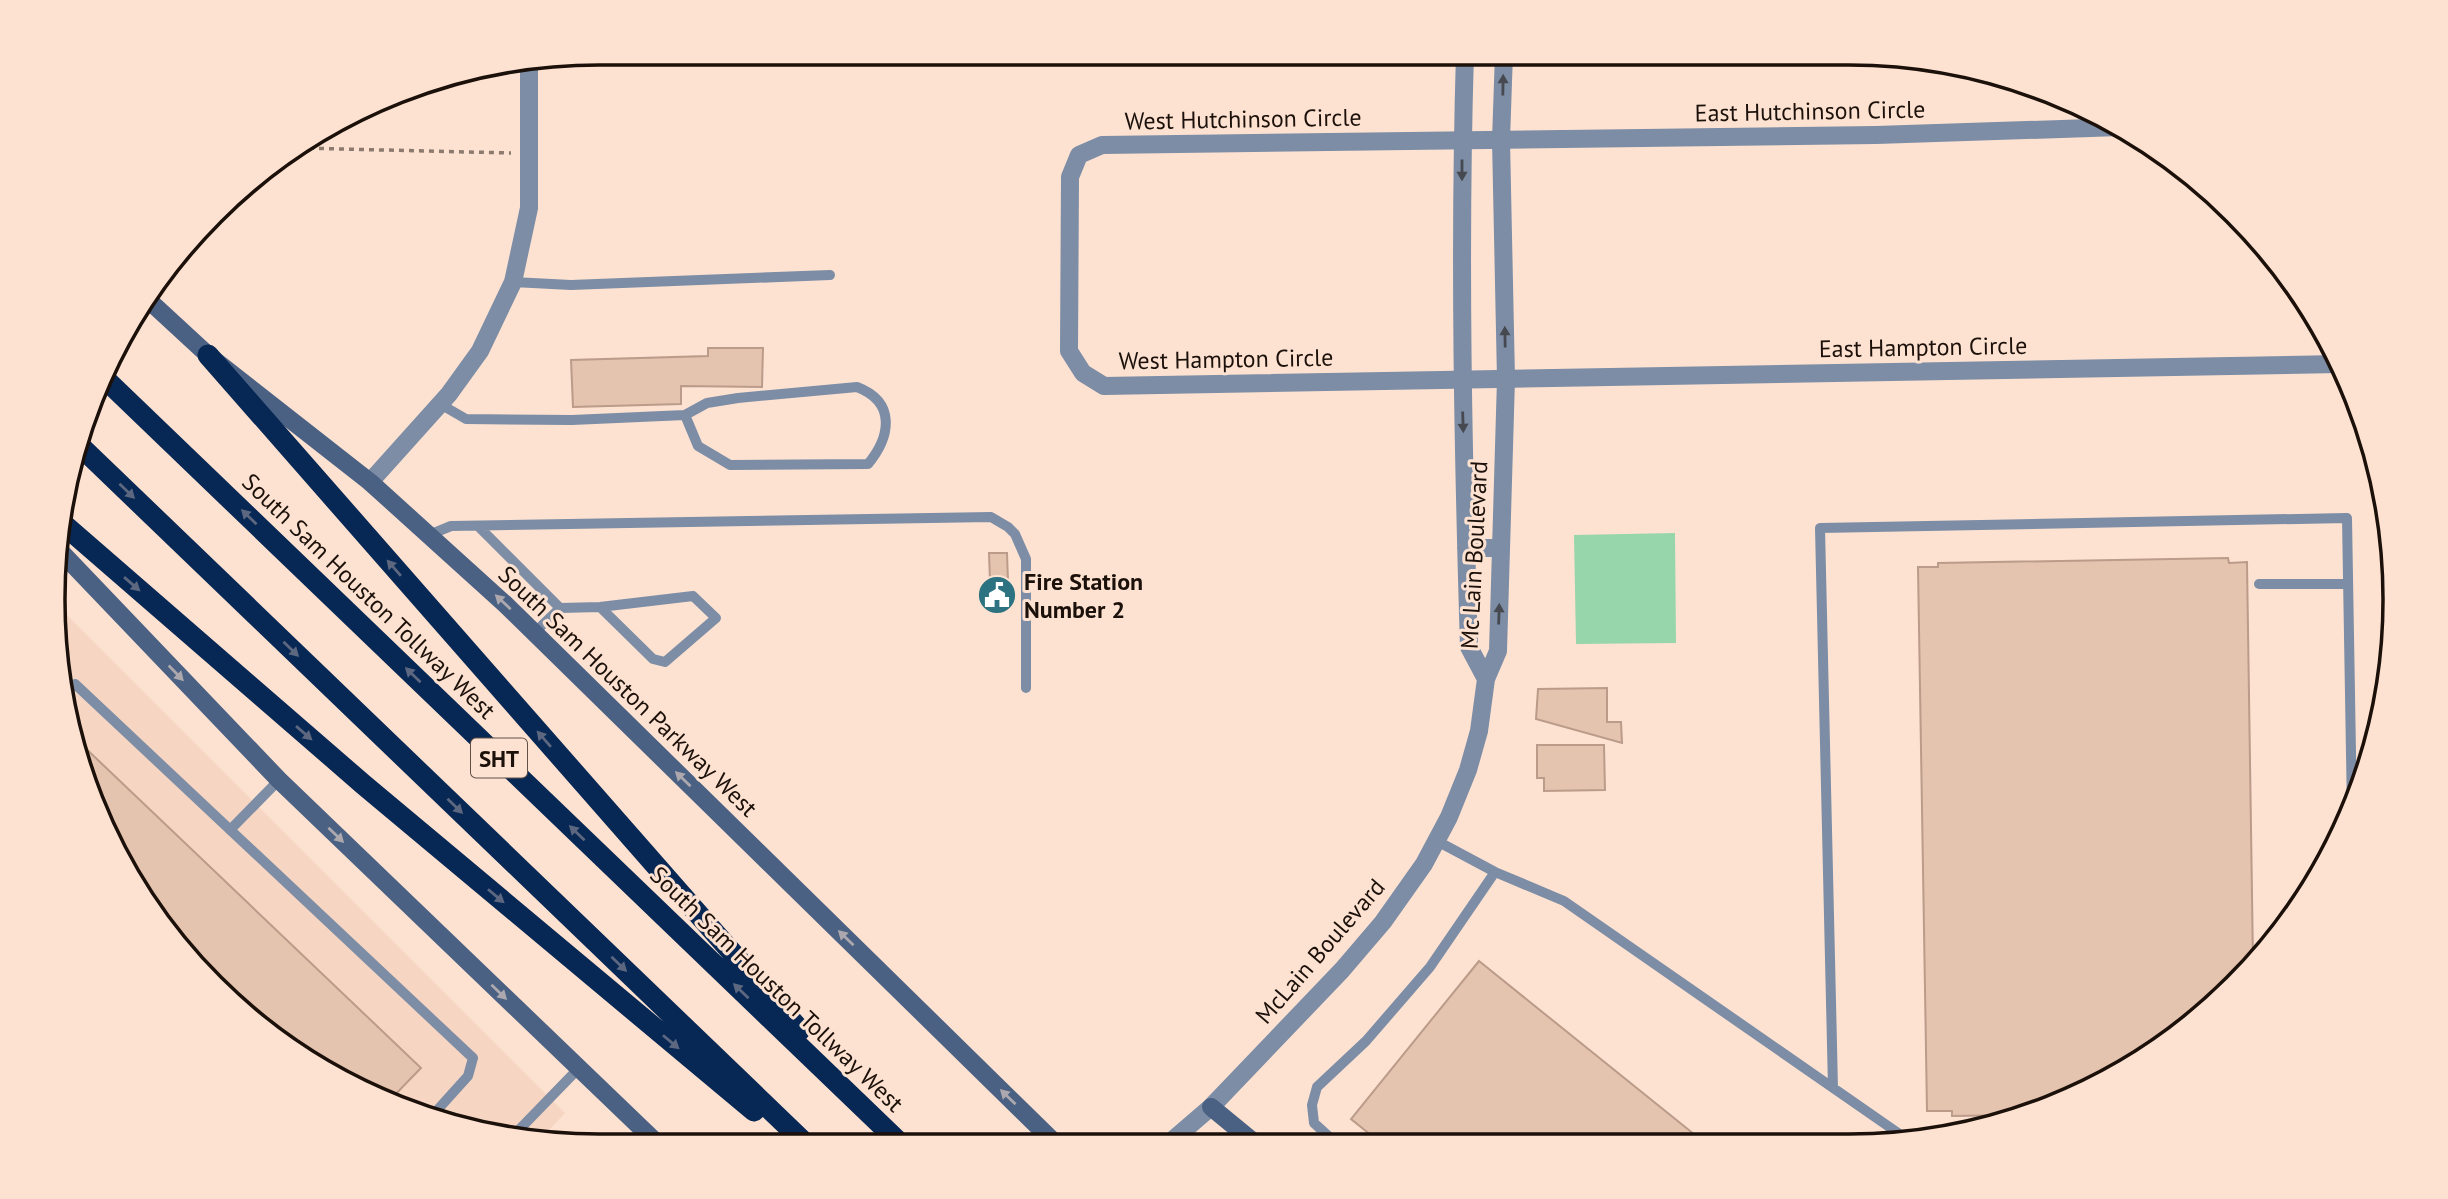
<svg xmlns="http://www.w3.org/2000/svg" width="2448" height="1199" font-family="'PT Sans',sans-serif">
  <style>
    .built { fill: #f6d5c2 }
    .green { fill: #97d6ab }
    .building { fill: #e4c3af; stroke: #bb9b89; stroke-width: 2 }
    .lines { fill: none; stroke-linecap: round; stroke-linejoin: round }
    .path { stroke: #8d7a6e; stroke-width: 3.5; stroke-dasharray: 5 5; stroke-linecap: butt }
    .service { stroke: #7c8da5; stroke-width: 10 }
    .minor { stroke: #7c8da5; stroke-width: 18 }
    .tertiary { stroke: #7c8da5; stroke-width: 18 }
    .secondary { stroke: #4a6183; stroke-width: 18 }
    .motorway { stroke: #072754; stroke-width: 21 }
    .oneway { fill: #474950 }
    .oneway2 { fill: #5d6880 }
    .oneway3 { fill: #aca8ae }
    .labels { text-anchor: middle; dominant-baseline: central; stroke-width: 6; stroke-linejoin: round; paint-order: stroke }
    .shield { fill: #fde2d2; stroke: #605046; stroke-width: 2 }
    .shield-label { font-size: 23px; font-weight: bold; fill: #1c110a }
    .street-label { font-size: 24px; fill: #1c110a; stroke: #fde2d2 }
    .poi-label { font-size: 24px; font-weight: bold; fill: #1c110a; stroke: #fde2d2; text-anchor: start }
    .rim { fill: none; stroke: #1c110a; stroke-width: 3.5 }
  </style>
  <rect width="100%" height="100%" fill="#fde2d2"/>
  <path class="built" d="M59 607 565 1113 539 1141 492 1136 390 1105 296 1055 109 842 57 671Z"/>
  <path class="green" d="M1675 533 1676 643 1576 644 1574 535Z"/>
  <path class="building" d="M708 348H763L762 387 681 386V404L573 407 571 360 708 356Z
    M989 553H1007L1008 581 990 582Z
    M2228 558 2229 563 2247 562 2253 961 2182 1033 2058 1105 2020 1115 1952 1116V1111H1927L1918 567H1938V563Z
    M1607 688V722H1621L1622 743 1536 719 1538 689Z
    M79 742 421 1068 387 1103 296 1055 213 987 109 842Z
    M1537 745H1604L1605 790 1544 791V778H1537Z
    M1479 961 1705 1143 1382 1144 1351 1119Z"/>
  <g class="lines">
    <path class="path" d="M299 148 511 153"/>
    <path class="service" d="M513 282 571 285 830 275
      M440 404 466 419 572 420 685 415 707 403 738 398 857 387C896 402 891 436 868 464L730 465 698 446 685 415
      M478 526 560 608
      M429 535 451 526 991 517 1008 527 1015 534 1026 559V688
      M2259 584H2348
      M534 633 560 608 600 607 693 596 716 618 665 662 653 659 600 607
      M64 695 75 684 473 1058 468 1076 431 1117
      M230 830 279 780
      M1437 841 1495 872 1564 901 1911 1142
      M1833 1088 1820 528 2347 518 2352 812
      M511 1138 578 1069
      M1337 1144 1314 1123 1312 1105 1317 1087 1366 1041 1430 967 1495 872"/>
    <path class="minor" d="M2120 127 1876 135 1102 145 1079 155 1070 177 1069 351 1083 373 1104 386 2340 364
      M370 482 449 394 480 351 513 282 529 208V64"/>
    <path class="tertiary" d="M1465 53C1459 251 1463 449 1469 647L1486 679
      M1466 548H1501
      M1168 1144 1211 1107 1342 970 1383 922 1424 864 1449 817 1468 770 1479 731 1486 679 1498 651 1506 379 1501 140 1504 53"/>
    <path class="secondary" d="M144 296 208 355 370 482 505 604 1057 1145
      M61 552 279 780 660 1146
      M1211 1107 1256 1144"/>
    <path class="motorway" d="M208 355 800 1030
      M102 376 902 1145
      M78 444 808 1146
      M62 523 364 785 754 1111"/>
  </g>
  <defs><path id="oneway-solid" d="M-6-.8H1V-3.2L6.5 0L1 3.2V.8H-6Z" transform="scale(1.75)"/></defs>
  <g class="oneway">
    <use href="#oneway-solid" transform="translate(1503 85) rotate(-89)"/>
    <use href="#oneway-solid" transform="translate(1462 170) rotate(90)"/>
    <use href="#oneway-solid" transform="translate(1505 337) rotate(-91)"/>
    <use href="#oneway-solid" transform="translate(1463 422) rotate(88)"/>
    <use href="#oneway-solid" transform="translate(1499 614) rotate(-88)"/>
  </g>
  <g class="oneway2">
    <use href="#oneway-solid" transform="translate(127 491) rotate(44)"/>
    <use href="#oneway-solid" transform="translate(249 517) rotate(-136)"/>
    <use href="#oneway-solid" transform="translate(394 568) rotate(-131)"/>
    <use href="#oneway-solid" transform="translate(132 584) rotate(41)"/>
    <use href="#oneway-solid" transform="translate(291 649) rotate(44)"/>
    <use href="#oneway-solid" transform="translate(413 675) rotate(-136)"/>
    <use href="#oneway-solid" transform="translate(304 733) rotate(41)"/>
    <use href="#oneway-solid" transform="translate(544 739) rotate(-131)"/>
    <use href="#oneway-solid" transform="translate(455 806) rotate(44)"/>
    <use href="#oneway-solid" transform="translate(577 833) rotate(-136)"/>
    <use href="#oneway-solid" transform="translate(496 896) rotate(40)"/>
    <use href="#oneway-solid" transform="translate(619 964) rotate(44)"/>
    <use href="#oneway-solid" transform="translate(741 991) rotate(-136)"/>
    <use href="#oneway-solid" transform="translate(671 1042) rotate(40)"/>
  </g>
  <g class="oneway3">
    <use href="#oneway-solid" transform="translate(503 602) rotate(-137)"/>
    <use href="#oneway-solid" transform="translate(176 673) rotate(46)"/>
    <use href="#oneway-solid" transform="translate(683 779) rotate(-136)"/>
    <use href="#oneway-solid" transform="translate(336 835) rotate(44)"/>
    <use href="#oneway-solid" transform="translate(846 938) rotate(-136)"/>
    <use href="#oneway-solid" transform="translate(499 992) rotate(44)"/>
    <use href="#oneway-solid" transform="translate(1008 1097) rotate(-136)"/>
  </g>
  <defs>
    <g id="civic-disc" transform="scale(2.0125)"><circle r="9.5" fill="#2c7280" stroke="#fde2d2"/><path d="M-.6-6.5H3V-4.5H.6V-3L4-1V1h2V6H-6V1h2V-1L-.6-3ZM-1.2 2.5V6h2.4V2.5Z" fill="#fff"/></g>
  </defs>
  <g fill-rule="evenodd">
    <use href="#civic-disc" x="997" y="595"/>
  </g>
  <g class="labels">
    <rect class="shield" x="471" y="738.5" width="56" height="39" rx="5"/>
    <g class="shield-label">
      <text x="499" y="758">SHT</text>
    </g>
    <g class="street-label">
      <text transform="translate(1810 111) rotate(-1)">East Hutchinson Circle</text>
      <text transform="translate(1243 119) rotate(-1)">West Hutchinson Circle</text>
      <text transform="translate(1923 347) rotate(-1)">East Hampton Circle</text>
      <text transform="translate(1226 359) rotate(-1)">West Hampton Circle</text>
      <text transform="translate(1474 555) rotate(-87)">Mc Lain Boulevard</text>
      <text transform="translate(369 596) rotate(44)">South Sam Houston Tollway West</text>
      <text transform="translate(628 691) rotate(44)">South Sam Houston Parkway West</text>
      <text transform="translate(1320 951) rotate(-49)">McLain Boulevard</text>
      <text transform="translate(777 989) rotate(44)">South Sam Houston Tollway West</text>
    </g>
    <g class="poi-label">
      <text x="1024" y="581">Fire Station<tspan x="1024" dy="28">Number 2</tspan></text>
    </g>
  </g>
  <path d="M0 0H2448V1199H0ZM599 65H1849A534 534 0 0 1 2383 599V600A534 534 0 0 1 1849 1134H599A534 534 0 0 1 65 600V599A534 534 0 0 1 599 65Z" fill="#fde2d2" fill-rule="evenodd"/>
  <path class="rim" d="M599 65H1849A534 534 0 0 1 2383 599V600A534 534 0 0 1 1849 1134H599A534 534 0 0 1 65 600V599A534 534 0 0 1 599 65Z"/>
</svg>
